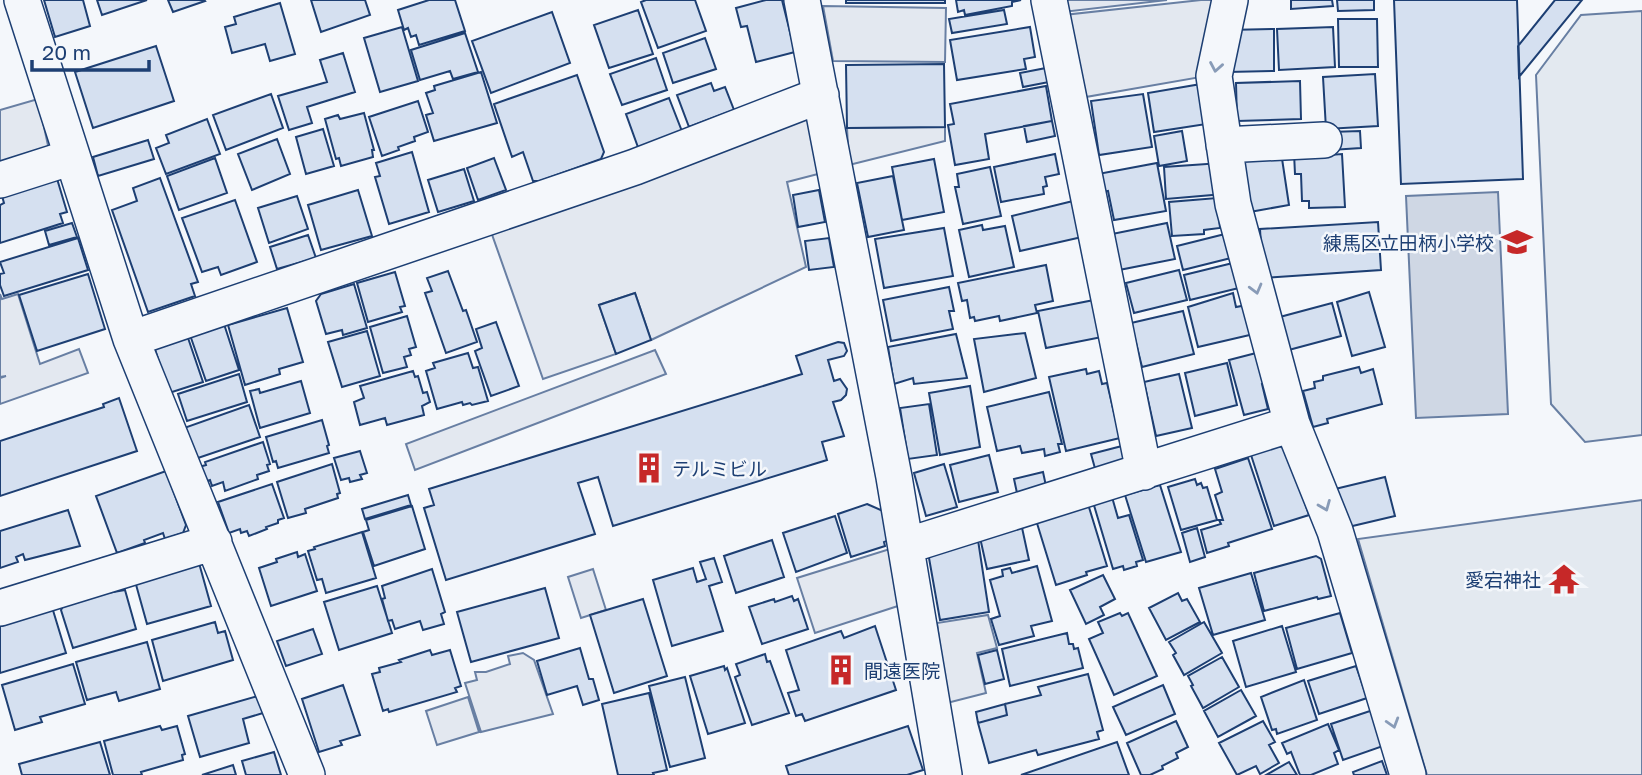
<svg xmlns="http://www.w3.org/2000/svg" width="1642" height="775" font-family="'Golos Text','Noto Sans JP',sans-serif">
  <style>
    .green { fill: #e3e9f0; stroke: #687fa3; stroke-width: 2 }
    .parking { fill: #e3e8f0; stroke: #687fa3; stroke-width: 2 }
    .water { fill: #cfd7e4; stroke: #687fa3; stroke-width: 2 }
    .building { fill: #d5e0f0; stroke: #1d3f73; stroke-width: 2 }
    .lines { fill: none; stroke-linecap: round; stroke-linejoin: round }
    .street-casing { stroke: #1d3f73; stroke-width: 38 }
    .street { stroke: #f4f7fb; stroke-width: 35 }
    .oneway { stroke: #889bb7 }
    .labels { text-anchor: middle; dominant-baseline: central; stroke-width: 5; stroke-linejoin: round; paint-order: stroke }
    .poi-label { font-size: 19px; fill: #1d3f73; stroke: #f4f7fb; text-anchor: end }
  </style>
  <rect width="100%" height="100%" fill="#f4f7fb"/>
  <path class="green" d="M1642 11V435L1585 442 1551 404 1536 75 1581 15Z
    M1642 500V775H1427L1358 539Z"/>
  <path class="parking" d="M1061 0H1167L1063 12Z
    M1201 0H1219L1201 77 1080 98 1064 15Z
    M823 6 946 8 945 62 833 61Z
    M38 99 49 150 0 165V110Z
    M809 108 818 174 787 182 806 267 651 340 635 293 599 305 616 354 543 379 489 226Z
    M945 127V141L849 165 847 128Z
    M0 294 2 299 18 294 40 364 79 349 88 373 0 404V378L6 376 0 377Z
    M655 350 666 374 415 470 406 444Z
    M893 548 901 605 815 633 797 578Z
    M593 569 606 610 581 618 568 577Z
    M988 615 997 648 977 653 986 693 947 703 937 623Z
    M523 653 534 660 553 714 481 732 465 683 477 680 475 672H486L510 664 508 656Z
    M468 697 479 732 437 745 426 711Z"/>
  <path class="water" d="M1498 192 1508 414 1416 418 1406 196Z"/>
  <path class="building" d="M44 0H83L90 26 55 37Z
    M97 0H147L102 15Z
    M168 0H204L205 1 173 12Z
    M311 0H365L370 15 321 32Z
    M429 0H455L465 31 419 45 416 35 411 37 408 28 404 30 398 10Z
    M646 0H695L706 31 658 48 641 2Z
    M766 0H782L795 52 756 62 747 26 741 27 736 8Z
    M846 0H945V3H846Z
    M956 0H1021L1012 2V6L965 15 964 10 958 12Z
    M1291 0H1332L1333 6 1291 9Z
    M1337 0H1374V10L1338 11Z
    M1394 0H1517L1523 179 1401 184Z
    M1555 0H1582L1519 77 1518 46Z
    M280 3 295 54 270 61 265 44 232 53 225 27 236 24 234 17Z
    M638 10 653 54 609 68 594 25Z
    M1004 10 1007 24 952 33 949 19Z
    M552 12 570 63 491 93 472 41Z
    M1338 19H1377L1378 67H1339Z
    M402 27 418 81 380 92 364 38Z
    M1030 27 1035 57 1024 59 1026 69 957 80 950 40Z
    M1333 27 1335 67 1279 70 1277 29Z
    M1274 29V71L1228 72V30Z
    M465 33 478 72 453 79 450 71 420 80 411 50Z
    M705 38 716 69 673 83 663 53Z
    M156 46 174 101 93 128 75 72Z
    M343 53 355 92 307 107 312 123 289 130 278 96 327 82 320 60Z
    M656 58 667 90 622 105 610 74Z
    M944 64 945 127 847 128 846 65Z
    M1046 68 1049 82 1023 87 1020 73Z
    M481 72 497 123 434 141 426 115 433 113 426 93 435 90 434 86Z
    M1375 74 1378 126 1326 129 1323 77Z
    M577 75 604 152 601 159 540 181H533L523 152 512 157 494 104Z
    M1300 81 1301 119 1237 121 1236 83Z
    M711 83 714 91 725 87 734 110 689 127 677 95Z
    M1207 83 1213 123 1154 132 1148 93Z
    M1046 86 1052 121 985 134 989 159 955 165 948 125 954 124 950 104Z
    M271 94 283 128 226 150 213 115Z
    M1143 94 1152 147 1099 155 1091 101Z
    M669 98 683 134 639 150 626 114Z
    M418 101 428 132 414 137 415 141 398 147 399 150 382 156 369 117Z
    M364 113 374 150H372L373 157 341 166 339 158 336 159 325 119 338 115 340 119Z
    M207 119 220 154 166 174 156 148 169 143 166 135Z
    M1052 121 1055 136 1027 142 1024 126Z
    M323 129 334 166 306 174 296 137Z
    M1182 131 1187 161 1159 166 1154 136Z
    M1360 131 1361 148 1331 150 1330 132Z
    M277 139 290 174 252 190 238 154Z
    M148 140 154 159 98 176 93 157Z
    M412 152 429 212 389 224 375 177 380 176 376 163Z
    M1281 152 1289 205 1244 213 1235 159Z
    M1294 153 1317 156 1342 154 1345 207 1309 208V201H1302L1301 174H1295Z
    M1055 154 1059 174 1045 177 1047 186 1043 187 1044 194 1001 202 994 167Z
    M215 158 227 193 179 210 167 176Z
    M494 158 506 190 478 200 467 168Z
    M934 159 944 212 902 220 892 167Z
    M1157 163 1166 211 1114 220 1108 191 1102 192 1098 174Z
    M1221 163 1224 194 1166 199 1164 167Z
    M990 167 1001 216 963 224 955 187H959L957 174Z
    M464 169 474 201 438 212 428 180Z
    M55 172 67 212 60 214 63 223 0 243V205L4 203 0 189Z
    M893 176 904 230 868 237 857 183Z
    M160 178 198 282 191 284 195 296 148 312 112 210 137 201 133 188Z
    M358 190 372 236 321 250 308 205Z
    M819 190 825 222 798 227 793 195Z
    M297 196 308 229 269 243 258 208Z
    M1217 198 1220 228 1204 230V234L1172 236 1169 202Z
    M235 200 257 262 221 275 218 267 202 272 182 218Z
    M1073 201 1082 237 1020 251 1012 216Z
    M1378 222 1381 270 1263 278 1260 229Z
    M72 223 77 237 49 245 45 231Z
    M1167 223 1175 259 1119 270 1112 234Z
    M982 225 983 230 1005 226 1014 267 969 277 959 230Z
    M944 228 953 276 884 288 875 239Z
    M1233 232 1239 256 1183 270 1177 246Z
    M308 235 316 258 277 269 270 247Z
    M78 238 88 270 4 296 0 285V274L4 273 0 262Z
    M829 238 834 267 809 270 805 241Z
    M1241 261 1247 286 1190 300 1184 275Z
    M1046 265 1053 301 1035 305 1037 313 1000 321 999 316 975 321 974 317 970 318 967 300 962 301 958 283Z
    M1179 270 1187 300 1134 313 1126 283Z
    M448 271 463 311 466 310 477 342 446 353 425 293 432 291 427 278Z
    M395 272 405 306 400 307 402 312 368 322 357 283Z
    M88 274 105 329 37 351 19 295Z
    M354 284 367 328 343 335 342 330 326 334 316 301 321 294Z
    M949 287 954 311H949L953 329 891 341 883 300Z
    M1369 292 1385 347 1352 356 1337 302Z
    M635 293 651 340 616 354 599 305Z
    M1233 293 1236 307 1247 305 1254 334 1198 347 1188 307Z
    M1094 300 1102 337 1046 348 1038 311Z
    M1332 303 1341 336 1285 351 1276 318Z
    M287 308 303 362 279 369 280 374 245 385 228 325Z
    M1183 311 1194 354 1142 367 1131 323Z
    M407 316 416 347 409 349 411 355 404 357 407 367 383 373 370 327Z
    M496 322 519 386 491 396 475 351 482 348 476 329Z
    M224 324 239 370 206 381 190 335Z
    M367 331 380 376 342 387 328 342Z
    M1025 333 1036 378 984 392 974 339Z
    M956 334 967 378 914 384 913 378 894 384 888 347Z
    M187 335 203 382 169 393 154 346Z
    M838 342 844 343 847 351 844 356 828 360 834 381 840 379 847 389 846 395 841 400 833 402 844 436 822 442 827 460 613 526 598 477 578 483 595 534 446 580 424 508 434 505 429 489 802 374 796 356Z
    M1260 352 1268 383 1262 384 1268 409 1244 415 1229 360Z
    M468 353 473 368 478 367 488 401 472 405 470 403 463 405 462 402 437 409 426 371 435 368 433 363Z
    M1227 363 1237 405 1195 416 1185 373Z
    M1359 367 1361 373 1373 369 1382 404 1327 419 1328 423 1313 427 1303 391 1315 388 1314 382 1323 380V376Z
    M1086 369 1087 374 1099 371 1102 384 1107 383 1120 438 1066 451 1049 377Z
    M413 371 415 377 418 376 423 393 427 392 430 402 422 406 424 415 387 425 385 418 360 425 354 402 364 398 360 386Z
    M239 374 247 402 187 421 178 394Z
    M1179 374 1192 428 1156 436 1144 382Z
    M301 381 310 413 260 428 250 391 259 389 260 393Z
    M970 386 980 447 940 455 929 393Z
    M1049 392 1062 444H1058L1060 452 1045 456 1044 449 1022 453 1020 446 997 451 987 407Z
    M119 398 137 451 0 496V441L104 407 103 404Z
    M929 404 937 455 908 459 900 408Z
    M249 405 260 437 195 459 184 428Z
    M322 420 329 445 327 446 329 453 278 468 276 461 273 462 266 437Z
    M263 442 270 464 267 465 269 471 257 475 258 479 225 491 223 482 212 486 210 480 204 482 199 467 206 465 205 462Z
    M1122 446 1125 456 1120 466 1096 472 1091 454Z
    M1279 446 1287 449 1309 515 1274 526 1251 455Z
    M360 451 367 473 360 475 362 479 350 482 349 478 341 480 334 458Z
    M989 455 998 492 959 502 950 465Z
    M1248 458 1272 529 1228 543 1229 546 1207 553 1201 530 1221 524 1219 520H1223L1215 495 1222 492 1215 469Z
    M332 464 340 493 337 494 338 498 305 509 306 513 288 518 277 482Z
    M944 464 957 507 926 516 914 473Z
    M166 471 186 525 183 533 165 539 163 533 144 540 145 543 117 553 96 496Z
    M1043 472 1046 486 1017 493 1014 479Z
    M1385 477 1395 516 1344 528 1335 489Z
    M1195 479 1197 485 1201 483 1203 488 1207 487 1217 520 1181 530 1168 487Z
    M272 484 284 518 278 520V523L266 527 267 529 249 536 247 531 241 533 240 529 229 533 218 502Z
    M1160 485 1181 552 1146 562 1125 495Z
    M408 495 411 505 365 519 362 509Z
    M1112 497 1118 518 1129 515 1143 560 1136 562 1137 566 1124 570 1123 566 1113 569 1093 502Z
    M867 504 883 511 892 539 884 542 885 546 851 557 838 514Z
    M1088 504 1107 566 1086 572 1087 575 1056 585 1036 520Z
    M412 506 425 549 374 566 363 532 369 530 366 520Z
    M68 510 80 546 25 560 23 554 16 557 18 562 0 568V531Z
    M835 516 847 553 796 572 783 533Z
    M1021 523 1029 560 987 569 979 533Z
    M1197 528 1205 557 1190 562 1182 533Z
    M362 532 376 578 326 593 322 579 317 580 308 551 315 549 314 547Z
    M772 540 784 577 736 593 724 556Z
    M978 540 989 612 940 620 929 558 942 546Z
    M297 552 298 557 305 554 317 591 271 606 259 568 277 562 276 559Z
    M1316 556 1321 559 1331 596 1318 599 1317 597 1264 611 1254 573Z
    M714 558 722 582 709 586 723 631 672 646 653 580 693 568 697 582 706 579 700 562Z
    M199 563 211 606 147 624 135 581Z
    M1037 566 1052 621 1031 626 1034 636 999 645 991 619 1000 616 990 580 1003 576 1002 570 1010 568 1012 573Z
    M432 569 445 612 441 614 444 624 423 630 420 621 395 629 392 620 388 621 382 599 385 598 382 586Z
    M1251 573 1265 620 1213 635 1199 588Z
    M1103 575 1115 599 1100 607 1104 615 1086 624 1070 590Z
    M377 586 392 633 339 650 324 602Z
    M545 588 559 638 471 662 457 612Z
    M125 590 136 629 73 648 61 610 66 600Z
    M1178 593 1182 601 1187 599 1200 622 1166 640 1149 608Z
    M792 596 794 601 798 599 808 629 762 644 749 607 774 599 775 602Z
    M643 599 667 676 614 693 590 615Z
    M52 607 66 653 0 673V623Z
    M1120 613 1122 616 1128 613 1157 676 1114 695 1089 639 1103 633 1098 622Z
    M1340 613 1352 653 1297 669 1286 628Z
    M215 622 218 633 225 631 233 660 163 681 152 640Z
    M1204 622 1222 653 1184 675 1173 655 1176 653 1169 642Z
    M875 626 896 690 805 721 802 714 796 716 788 693 799 690 786 650 841 631 844 638Z
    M1282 626 1296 672 1246 687 1233 641Z
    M313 629 322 654 286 666 277 641Z
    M1067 633 1069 644H1073L1074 649 1078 648 1083 668 1010 686 1002 649Z
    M147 642 160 689 119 701 116 692 87 700 76 662Z
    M580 648 589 679H593L599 700 583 705 577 686 547 695 537 661Z
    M430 650 432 655 450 650 461 686 455 688 457 692 389 712 388 709 383 711 372 674 380 672 379 668 401 662 399 660Z
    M997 650 1004 679 985 684 978 655Z
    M765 654 767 662 770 661 789 713 752 725 735 677 740 675 736 664Z
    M1222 657 1239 687 1203 708 1191 686 1193 685 1188 676Z
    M73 664 85 704 40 717 42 722 15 730 2 685Z
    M724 666 725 670 727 668 745 723 708 734 690 676Z
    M1356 666 1367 698 1319 714 1308 681Z
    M1088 674 1103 730 1097 732 1099 739 1038 755 1036 750 989 763 978 723 1007 715 1005 704 1041 695 1038 687Z
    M685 677 705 758 670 767 649 686Z
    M1304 680 1317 720 1277 734 1276 729 1272 730 1261 697Z
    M343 685 360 735 340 741 342 745 319 752 302 699Z
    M1163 685 1175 714 1126 735 1113 707Z
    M1241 690 1256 716 1218 737 1204 711Z
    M649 693 667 770 653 773 654 775H618L602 704Z
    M258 696 263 713 243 719 249 743 200 757 188 716Z
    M1005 704 1007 715 978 723 976 712Z
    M1373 710 1386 745 1343 760 1331 724Z
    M1176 721 1188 747 1176 753 1178 758 1162 766 1163 769 1150 775H1141L1127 743Z
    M1263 721 1275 742 1269 745 1279 763 1260 774 1256 766 1237 775 1219 743Z
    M1328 724 1339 750 1334 753 1338 764 1311 775H1300L1291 752 1287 754 1282 743Z
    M160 726 162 730 177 726 185 754 182 755 183 760 141 772 142 775H113L104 741Z
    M908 726 923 770 907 775H789L786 766Z
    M100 742 110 775H22L19 764Z
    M1117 742 1129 775H1021Z
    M274 752 281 775H246L242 761Z
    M1382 761 1387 775H1354L1353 772Z
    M1289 762 1297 775H1266Z
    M233 765 236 775H202Z"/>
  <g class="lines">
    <g class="street-casing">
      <path id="street" d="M22 0 131 339 307 775
        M802 0 894 477 944 775
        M1049 0 1144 472
        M1230 0 1214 76 1233 204 1292 424 1335 531 1408 775
        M1224 145 1324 140
        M0 180 72 157
        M131 339 635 167 821 95
        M906 546 1292 424
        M0 608 214 542"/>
    </g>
    <use href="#street" class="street"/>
  </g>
  <defs><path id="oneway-chevron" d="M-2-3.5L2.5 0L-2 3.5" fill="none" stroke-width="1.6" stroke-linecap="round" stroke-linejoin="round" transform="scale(1.75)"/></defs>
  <g class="oneway">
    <use href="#oneway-chevron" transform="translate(1216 67) rotate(100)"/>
    <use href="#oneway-chevron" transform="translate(1256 289) rotate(75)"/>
    <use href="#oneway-chevron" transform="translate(1325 506) rotate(68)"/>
    <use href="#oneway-chevron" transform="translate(1393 723) rotate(73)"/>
  </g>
  <defs>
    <g id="school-bare" transform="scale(2.415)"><path d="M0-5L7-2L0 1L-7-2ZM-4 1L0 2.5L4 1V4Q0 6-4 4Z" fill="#c62828" stroke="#f4f7fb" stroke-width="2.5" paint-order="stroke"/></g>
    <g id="building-bare" transform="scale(2.415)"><path d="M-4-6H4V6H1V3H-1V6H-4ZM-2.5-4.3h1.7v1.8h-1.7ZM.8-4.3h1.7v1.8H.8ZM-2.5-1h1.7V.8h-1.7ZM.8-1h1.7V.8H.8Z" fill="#c62828" stroke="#f4f7fb" stroke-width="2.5" paint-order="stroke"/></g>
    <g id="temple-bare" transform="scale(2.415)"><path d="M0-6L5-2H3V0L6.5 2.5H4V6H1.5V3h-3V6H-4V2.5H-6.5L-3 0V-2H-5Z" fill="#c62828" stroke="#f4f7fb" stroke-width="2.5" paint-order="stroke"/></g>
  </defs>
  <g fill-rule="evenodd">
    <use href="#school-bare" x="1517" y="242"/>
    <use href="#building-bare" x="649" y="468"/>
    <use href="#temple-bare" x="1564" y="579"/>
    <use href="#building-bare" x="841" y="670"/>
  </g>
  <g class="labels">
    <g class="poi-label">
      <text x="1494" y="242">練馬区立田柄小学校</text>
      <text x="672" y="468" text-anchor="start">テルミビル</text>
      <text x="1541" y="579">愛宕神社</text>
      <text x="864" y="670" text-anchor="start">間遠医院</text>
    </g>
  </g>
  <path d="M32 60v10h117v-10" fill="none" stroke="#1d3f73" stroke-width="3.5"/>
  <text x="42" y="60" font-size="21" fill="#1d3f73" stroke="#f4f7fb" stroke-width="5" paint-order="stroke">20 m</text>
</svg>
